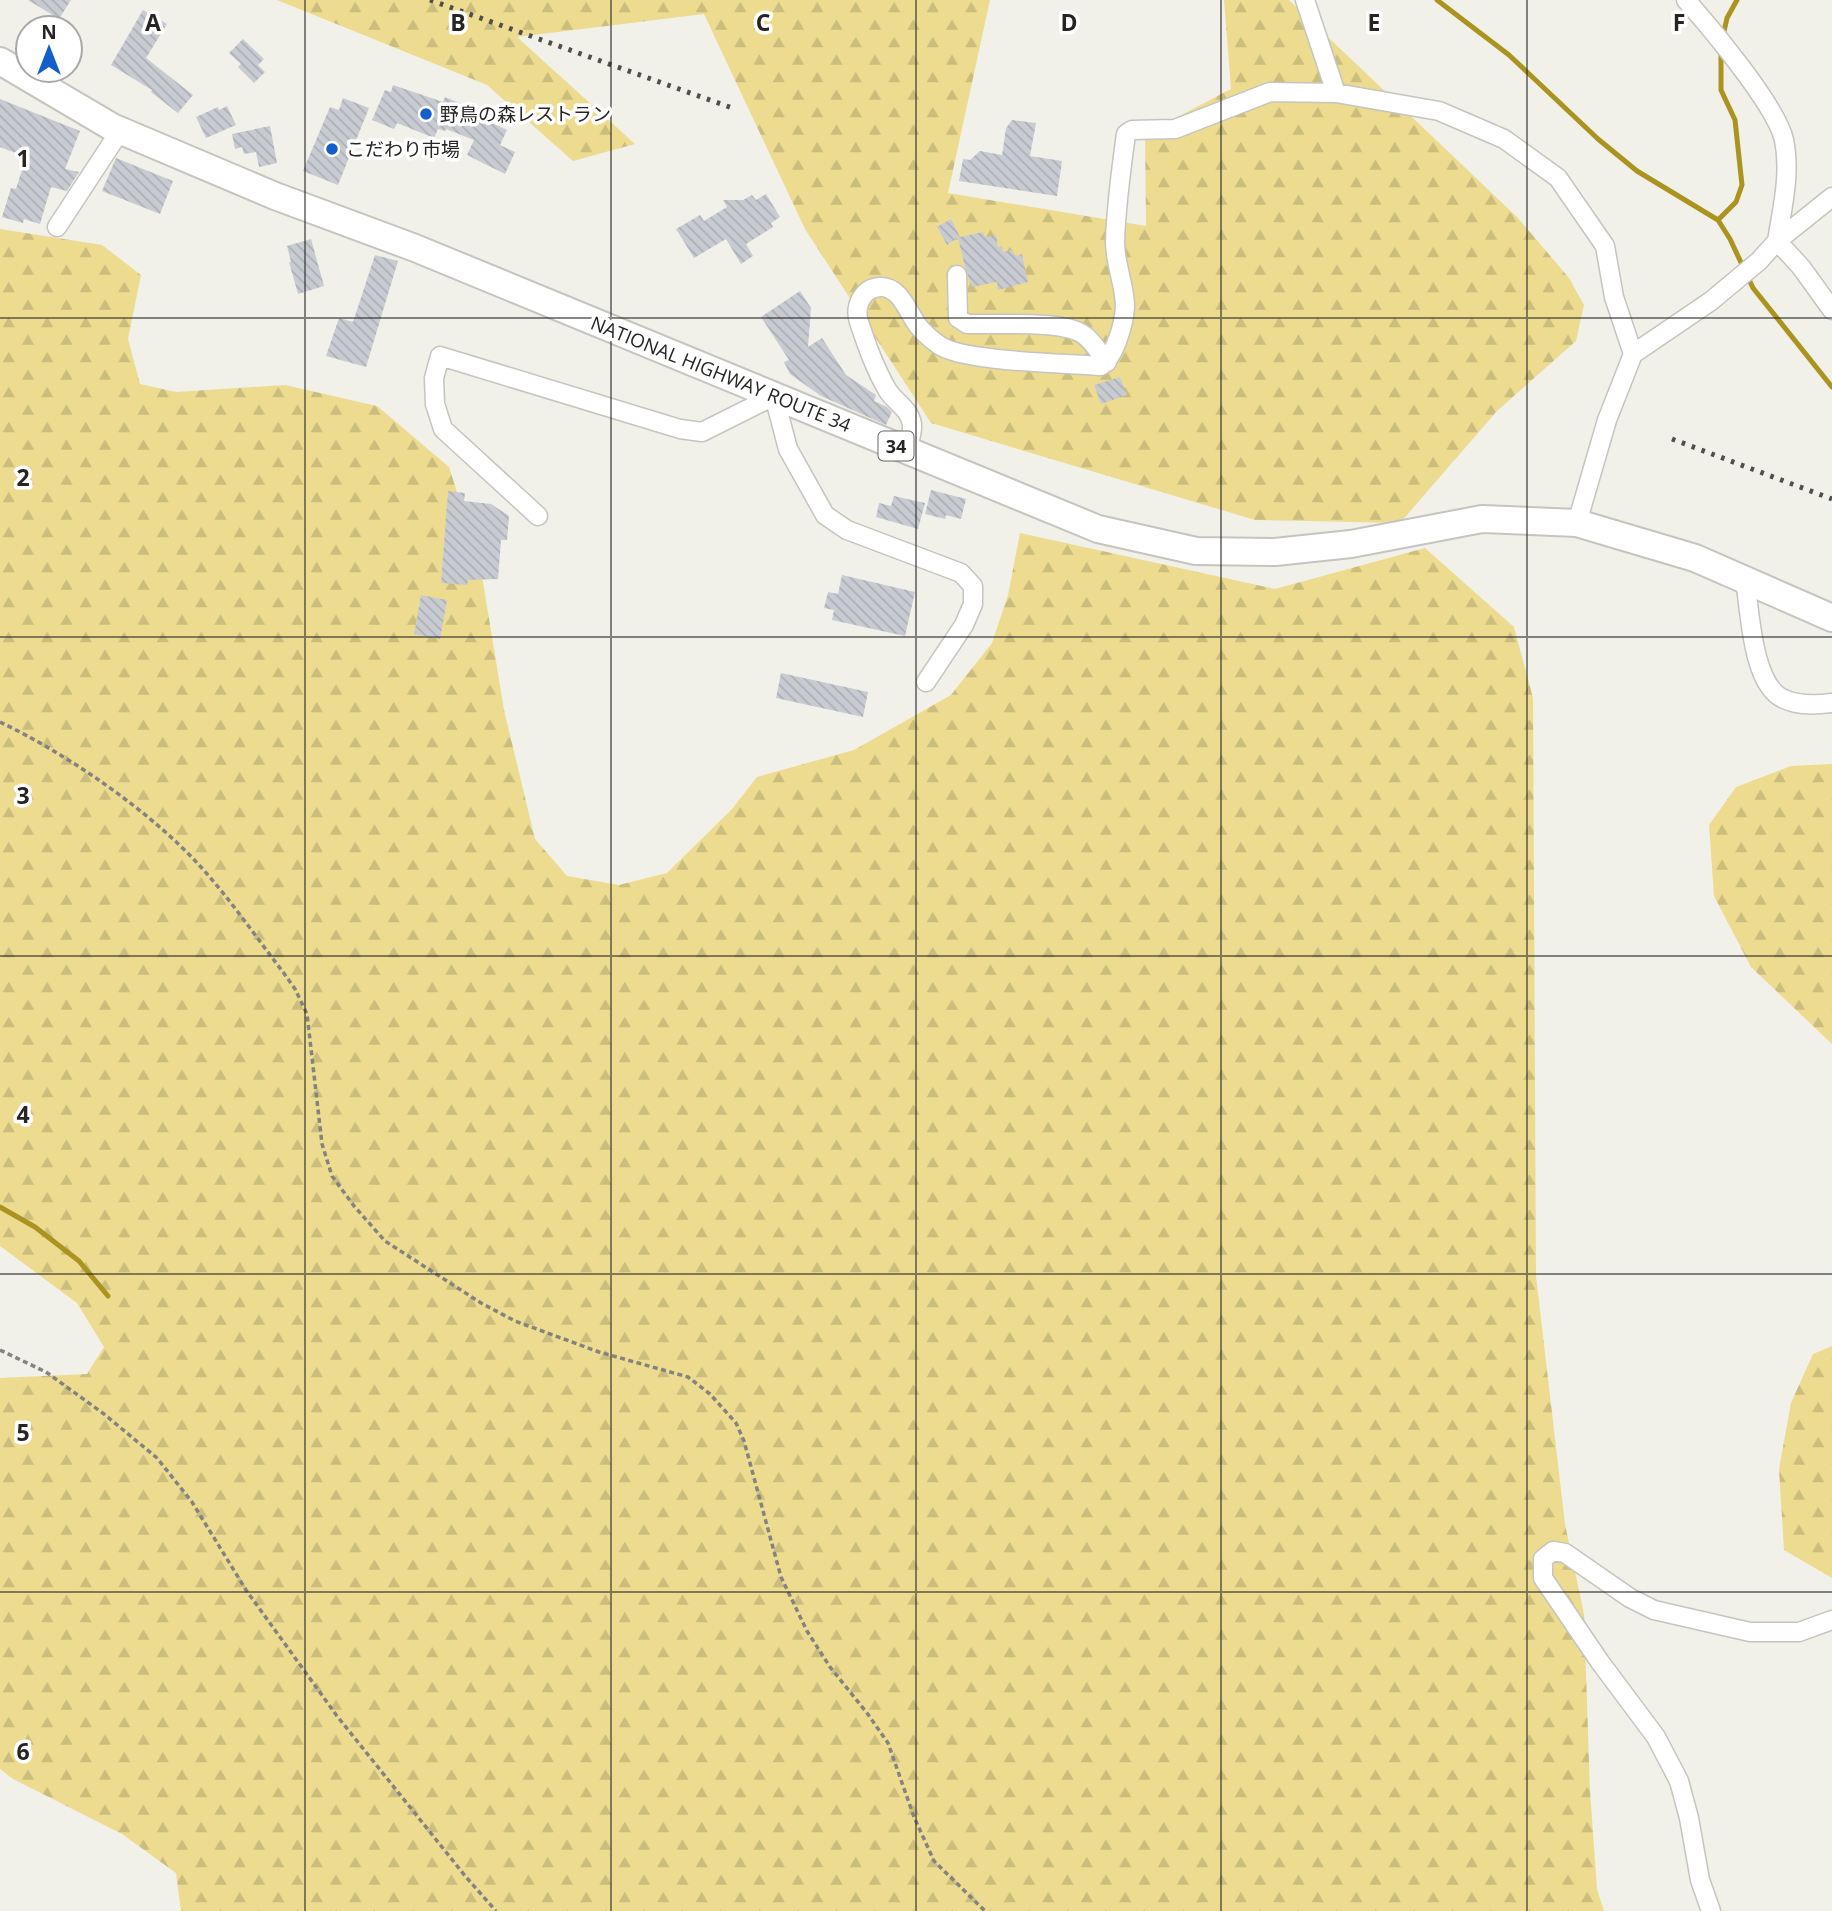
<svg xmlns="http://www.w3.org/2000/svg" width="1832" height="1911" font-family="'Open Sans','Noto Sans JP',sans-serif">
  <style>
    .forest { fill: url(#forest-firs) }
    .lines { fill: none; stroke-linecap: round; stroke-linejoin: round }
    .stream { stroke: #aa931f; stroke-width: 5 }
    .building { fill: url(#building-back-hatch) }
    .minor-casing { stroke: #c6c4be; stroke-width: 21 }
    .highway-casing { stroke: #c6c4be; stroke-width: 30 }
    .path { stroke: #84837f; stroke-width: 3.5; stroke-dasharray: 5 3.5; stroke-linecap: butt }
    .minor { stroke: #fff; stroke-width: 18 }
    .highway { stroke: #fff; stroke-width: 26 }
    .rail { stroke: #4f4e4b; stroke-width: 5; stroke-dasharray: 3.5 7; stroke-linecap: butt }
    .grid { fill: none; stroke: #262523; stroke-width: 2; stroke-opacity: 0.55 }
    .poi-dot { fill: #135ec8; stroke: #fff; stroke-width: 2.5 }
    .labels { text-anchor: middle; dominant-baseline: central; stroke-width: 7; stroke-linejoin: round; paint-order: stroke }
    .shield { fill: #fff; stroke: #676665; stroke-width: 2 }
    .shield-label { font-size: 18px; font-weight: bold; fill: #262523 }
    .poi-label { font-size: 19px; fill: #262523; stroke: #fff; text-anchor: start }
    .street-label { font-size: 19px; fill: #262523; stroke: #fff }
    .grid-label { font-size: 23px; text-anchor: middle; font-weight: bold; fill: #262523; stroke: #fff; stroke-width: 7; stroke-linejoin: round; paint-order: stroke }
  </style>
  <defs>
    <pattern id="forest-firs" width="22" height="20" patternUnits="userSpaceOnUse" patternTransform="scale(1.75)"><rect width="22" height="20" fill="#eddc90"/><path d="M5 1l3.5 6h-7zM16 11l3.5 6h-7z" fill="#cbbd7c"/></pattern>
    <pattern id="building-back-hatch" width="6" height="6" patternUnits="userSpaceOnUse" patternTransform="scale(1.75)"><rect width="6" height="6" fill="#c8ccd2"/><path d="M-1 5l2 2M0 0l6 6M5-1l2 2" fill="none" stroke="#acafb4"/></pattern>
  </defs>
  <rect width="100%" height="100%" fill="#f1f0e9"/>
  <path class="forest" d="M277 0H990L948 193 1146 226 1145 134 1231 89 1224 0H1289L1518 218 1569 278 1584 305 1576 341 1497 411 1400 523 1255 520 931 423 805 229 704 14 517 37 635 144 573 161 487 85Z
    M0 229 102 245 141 275 128 339 140 384 176 392 285 385 377 406 449 467 480 564 504 710 535 839 567 876 619 885 667 873 732 809 757 777 854 750 951 695 992 643 1008 595 1020 533 1275 589 1425 548 1514 627 1533 698 1536 1276 1565 1524 1584 1614 1590 1791 1597 1889 1604 1911H181L176 1873 122 1834 13 1779 0 1769V1378L87 1374 104 1347 77 1303 0 1246Z
    M1832 764V1044L1751 967 1714 896 1709 825 1736 787 1791 766Z
    M1832 1346V1578L1784 1550 1779 1469 1791 1403 1813 1354Z"/>
  <g class="lines">
    <path class="stream" d="M1437 0 1509 55 1598 139 1637 171 1718 220 1730 239 1753 288 1832 387
      M1723 36 1727 18 1737 0
      M1718 220 1736 202 1742 185 1735 120 1721 90V49
      M0 1207 35 1227 79 1261 108 1296"/>
  </g>
  <path class="building" d="M28 0H71L59 19Z
    M143 10 167 24 146 58 193 95 178 113 151 92 152 90 111 65Z
    M243 39 264 59 258 65 265 72 254 83 238 67 241 64 229 53Z
    M393 85 443 102 445 97 471 108 469 112 507 130 500 145 515 152 505 174 467 155 474 140 446 129 445 131 438 129 434 138 397 123 394 129 372 120 385 90 391 92Z
    M343 98 369 108 338 185 303 171 330 107 339 110Z
    M0 99 80 131 65 169 79 172 67 191 51 187 40 224 24 219 23 223 2 217 11 188 16 189 26 157 0 147Z
    M227 106 236 125 206 138 196 117 218 107 219 110Z
    M1012 120 1036 123 1030 156 1062 161 1057 196 959 181 963 159 970 160 980 151 1002 155 1006 128Z
    M270 126 277 163 259 167 256 152 244 154 242 147 235 149 232 134Z
    M116 158 173 181 160 214 102 191Z
    M766 194 780 217 771 223 773 227 746 244 753 256 741 264 726 239 694 258 676 229 700 215 704 221 727 207 723 200H743L752 195 756 200Z
    M951 219 960 237 983 232 985 237 996 235 998 247 1002 246 1003 252 1013 250 1014 256 1022 254 1028 282 998 290 997 282 972 287 965 267 958 238 947 245 937 227Z
    M311 239 324 286 298 294 289 262H291L287 246Z
    M375 255 398 261 366 367 326 356 339 318 353 322Z
    M800 291 811 308 808 347 822 338 846 375 876 395 874 401 887 407 892 412 886 425 821 396 790 374 784 362 789 360 761 317Z
    M1120 377 1127 395 1101 404 1094 385Z
    M931 490 966 499 961 519 946 515 945 519 925 514Z
    M448 491 465 493 464 501 491 504 509 516 507 540H501L498 579 468 580 467 585 441 583Z
    M894 496 925 503 918 529 876 517 879 503 891 506Z
    M842 575 915 592 905 636 832 620 834 610 824 608 828 592 838 594Z
    M421 595 447 600 440 639 414 634Z
    M781 673 868 692 863 717 776 698Z"/>
  <g class="lines">
    <g class="minor-casing">
      <path id="minor" d="M1305 0 1336 93 1439 111 1504 139 1558 178 1605 246 1614 297 1633 354
        M1686 0C1711 28 1777 107 1784 140 1791 174 1782 209 1777 241
        M57 227 120 131
        M1777 241 1801 267 1832 310
        M957 275 958 318 967 324C995 325 1058 320 1081 333 1092 339 1099 353 1107 362
        M907 450C909 442 913 432 912 424 909 408 896 403 888 391 875 369 867 346 859 322 854 307 862 288 880 287 901 286 908 314 919 327 924 333 932 340 939 345 963 362 1066 363 1101 366 1115 356 1124 324 1125 307 1125 286 1115 264 1115 242 1116 206 1121 170 1126 134L1132 130 1175 129 1270 92 1336 93
        M538 516 443 429 435 404 434 378 440 356 680 429 702 432 774 396 788 449 825 515 847 530 961 573 973 586V604L964 625 926 682
        M1577 523 1607 420 1633 354 1711 301 1759 261 1777 241 1832 197
        M1745 580C1750 610 1752 686 1784 699 1799 706 1816 705 1832 703
        M1711 1911 1700 1880 1689 1818 1679 1781 1656 1737 1600 1662 1543 1578V1559L1553 1551 1565 1553 1630 1598 1654 1610 1750 1632H1799L1832 1620"/>
    </g>
    <g class="highway-casing">
      <path id="highway" d="M0 61 112 127 275 196 415 248 1098 529 1196 551 1275 552 1351 544 1482 519 1577 523 1695 558 1832 618"/>
    </g>
    <path class="path" d="M0 722C67 754 150 811 200 866 230 899 256 937 283 972L295 989 307 1014 322 1144 332 1176 354 1206 385 1241 481 1303 515 1321 599 1352 688 1377 710 1394 736 1423 744 1441 781 1577 807 1631 830 1667 867 1713 888 1743 914 1817 934 1861 985 1911
      M0 1350 46 1372 104 1414 157 1458 192 1502 246 1590 337 1716 466 1877 496 1911"/>
    <use href="#minor" class="minor"/>
    <use href="#highway" class="highway"/>
    <path class="rail" d="M430 0 735 109
      M1672 439 1832 499"/>
  </g>
  <path class="grid" d="M305 0V1911M611 0V1911M916 0V1911M1221 0V1911M1527 0V1911M0 318H1832M0 637H1832M0 956H1832M0 1274H1832M0 1592H1832"/>
  <g class="poi-dot">
    <circle cx="426" cy="114" r="7"/>
    <circle cx="332" cy="149" r="7"/>
  </g>
  <g class="labels">
    <rect class="shield" x="878.5" y="431.5" width="35" height="29" rx="5"/>
    <g class="shield-label">
      <text x="896" y="446">34</text>
    </g>
    <g class="poi-label">
      <text x="440" y="114">野鳥の森レストラン</text>
      <text x="346" y="149">こだわり市場</text>
    </g>
    <g class="street-label">
      <text transform="translate(721 374) rotate(22)">NATIONAL HIGHWAY ROUTE 34</text>
    </g>
  </g>
  <g class="grid-label">
    <text x="153" y="31">A</text>
    <text x="458" y="31">B</text>
    <text x="763" y="31">C</text>
    <text x="1069" y="31">D</text>
    <text x="1374" y="31">E</text>
    <text x="1679" y="31">F</text>
    <text x="23" y="167">1</text>
    <text x="23" y="486">2</text>
    <text x="23" y="804">3</text>
    <text x="23" y="1123">4</text>
    <text x="23" y="1441">5</text>
    <text x="23" y="1760">6</text>
  </g>
  <g transform="translate(49 49)"><circle r="33" fill="#ffffff" stroke="#a8a8a7" stroke-width="2"/>
  <path d="M0-5L12 26L0 18L-12 26Z" fill="#135ec8"/>
  <text y="-10" font-size="19" font-weight="bold" text-anchor="middle" fill="#262523">N</text>
  </g>
</svg>
